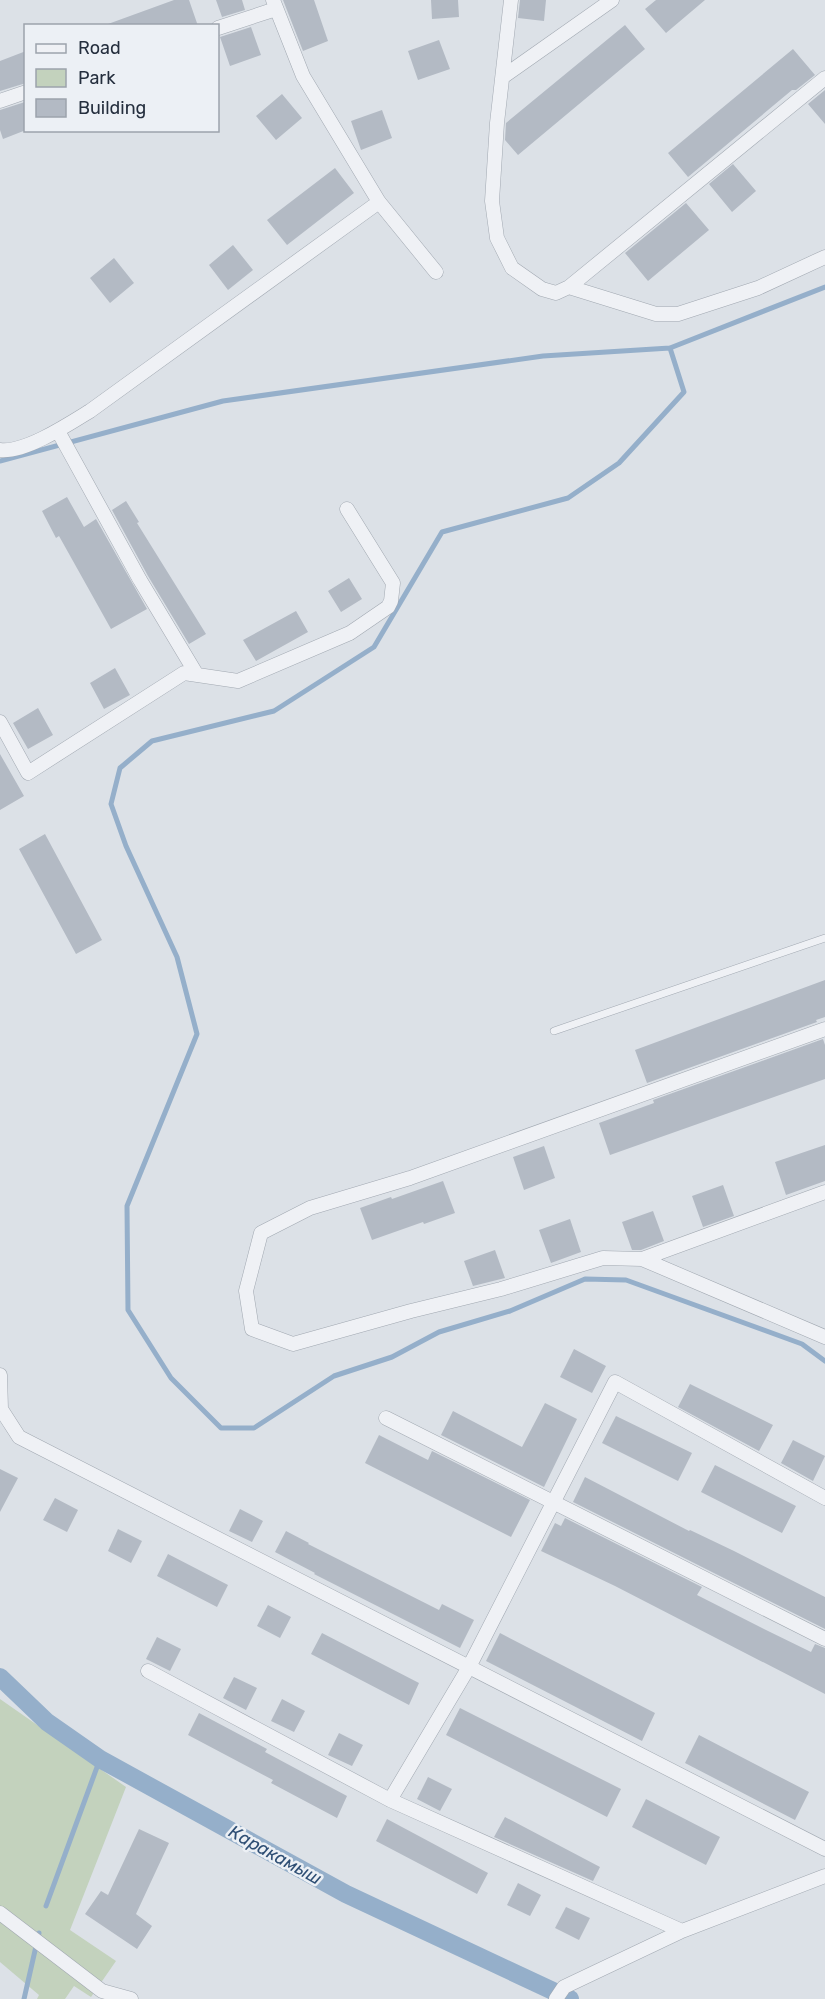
<svg xmlns="http://www.w3.org/2000/svg" width="825" height="1999" font-family="Rubik,sans-serif">
  <style>
    .green { fill: #c3d2bd }
    .lines { fill: none; stroke-linecap: round; stroke-linejoin: round }
    .stream { stroke: #95afca; stroke-width: 5 }
    .canal { stroke: #95afca; stroke-width: 18 }
    .building { fill: #b3bac4 }
    .lane-casing { stroke: #a1a8b1; stroke-width: 8 }
    .street-casing { stroke: #a1a8b1; stroke-width: 15 }
    .lane { stroke: #eff1f5; stroke-width: 7 }
    .street { stroke: #eff1f5; stroke-width: 14 }
    .labels { text-anchor: middle; dominant-baseline: central; stroke-width: 5; stroke-linejoin: round; paint-order: stroke }
    .water-label { font-size: 18px; font-style: italic; fill: #2e4e74; stroke: #ecf0f5 }
  </style>
  <rect width="100%" height="100%" fill="#dce1e7"/>
  <path class="green" d="M0 1699 126 1787 70 1930 116 1961 91 1997 74 1986 65 1999H37L39 1995 0 1962Z"/>
  <g class="lines">
    <path class="stream" d="M670 348 684 392 619 463 568 498 442 532 374 647 274 711 152 741 120 768 111 804 126 846 177 957 197 1034 127 1206 128 1310 171 1378 221 1428H254L334 1376 392 1357 439 1332 510 1311 585 1279 626 1280 802 1344 825 1361
      M0 461 223 401 543 356 670 348 825 287
      M46 1906 100 1759
      M24 1999 39 1933"/>
    <path class="canal" d="M0 1677 47 1722 100 1759 346 1894 570 1999"/>
  </g>
  <path class="building" d="M174 0H189L198 26H108V24Z
    M216 0H242L245 10 222 17Z
    M283 0H314L328 41 303 51Z
    M431 0H458L459 17 432 19Z
    M520 0H546L544 21 518 18Z
    M656 0H705L666 33 645 9Z
    M625 25 645 49 518 155 505 140 506 123Z
    M251 27 261 55 230 66 220 37Z
    M439 40 450 69 418 80 408 51Z
    M793 49 815 75 796 90H792L688 177 668 153Z
    M26 51V83L0 91V61Z
    M825 90V124L808 104Z
    M282 94 302 118 276 140 256 116Z
    M25 102 26 130 3 139 0 130V110Z
    M382 110 392 138 361 150 351 121Z
    M733 164 756 191 732 212 709 184Z
    M335 168 354 193 287 245 267 220Z
    M686 203 709 230 648 281 625 253Z
    M233 245 253 270 228 290 209 265Z
    M114 258 134 283 110 303 90 278Z
    M67 497 84 527 96 519 147 609 111 629 59 536 56 538 42 511Z
    M126 501 139 522 137 523 206 634 189 644 148 576 112 510Z
    M349 578 362 599 341 612 328 591Z
    M296 611 308 632 256 661 243 640Z
    M115 668 130 695 104 709 90 683Z
    M38 708 53 735 28 749 13 723Z
    M0 754 24 796 0 810Z
    M45 834 102 940 76 954 19 849Z
    M825 980V1017L816 1020 817 1022 647 1083 635 1050Z
    M823 1039 825 1045V1079L610 1155 599 1123 654 1103 653 1100Z
    M825 1145V1181L786 1195 775 1162Z
    M544 1146 555 1178 524 1190 513 1157Z
    M443 1181 455 1213 424 1224 423 1222 372 1240 360 1208 391 1197 392 1199Z
    M723 1185 734 1216 703 1227 692 1196Z
    M653 1211 664 1241 641 1250H632L622 1222Z
    M570 1219 581 1252 551 1263 539 1230Z
    M495 1250 505 1278 473 1286 464 1261Z
    M574 1349 606 1366 592 1393 560 1377Z
    M690 1384 773 1425 759 1451 678 1407Z
    M545 1403 577 1419 544 1487 441 1435 453 1411 522 1447Z
    M616 1416 692 1453 678 1481 602 1443Z
    M379 1435 428 1460 432 1451 530 1500 511 1537 365 1463Z
    M793 1440 825 1456 813 1481 781 1463Z
    M715 1465 796 1506 782 1533 701 1492Z
    M0 1469 18 1478 0 1512Z
    M585 1477 689 1531 690 1530 734 1551 825 1597V1629L573 1502Z
    M55 1498 78 1510 67 1532 43 1520Z
    M240 1509 263 1521 252 1542 229 1531Z
    M565 1518 702 1587 697 1595 766 1630 811 1652 815 1644 825 1648V1694L615 1586 541 1551 555 1523 561 1526Z
    M118 1529 142 1541 131 1563 108 1551Z
    M286 1531 309 1543 308 1544 439 1610 442 1604 474 1620 460 1648 314 1574 315 1573 275 1552Z
    M168 1554 228 1585 217 1607 157 1576Z
    M268 1605 291 1617 280 1638 257 1626Z
    M322 1633 419 1683 409 1705 311 1654Z
    M500 1633 655 1713 642 1741 486 1661Z
    M157 1637 181 1649 170 1671 146 1659Z
    M234 1677 257 1688 246 1710 223 1698Z
    M282 1699 305 1711 294 1732 271 1721Z
    M460 1708 621 1789 607 1817 446 1735Z
    M199 1713 267 1749 265 1752 347 1796 337 1818 271 1783 273 1780 188 1735Z
    M339 1733 363 1745 352 1766 328 1755Z
    M699 1735 809 1792 795 1820 685 1763Z
    M428 1777 452 1789 440 1811 417 1799Z
    M646 1799 720 1837 706 1865 632 1827Z
    M505 1817 600 1867 593 1881 494 1837Z
    M387 1819 488 1873 477 1894 376 1841Z
    M139 1829 169 1843 136 1914 152 1926 137 1949 85 1914 101 1891 108 1895Z
    M518 1883 541 1895 530 1916 507 1905Z
    M566 1907 590 1918 579 1940 555 1928Z"/>
  <g class="lines">
    <g class="lane-casing">
      <path id="lane" d="M554 1031 825 938"/>
    </g>
    <g class="street-casing">
      <path id="street" d="M273 0 303 76 379 202 436 272
        M511 0 497 123 492 201 497 238 512 268 542 289 556 293 569 287 656 314H678L758 288 825 257
        M218 28 276 9
        M504 76 612 0
        M0 101 26 92
        M569 287 825 78
        M58 431 140 580 197 675
        M0 450C25 453 69 424 90 411L379 202
        M0 722 28 773 184 673 238 681 350 633 388 607 391 601 393 583 347 509
        M825 1029 410 1178 310 1208 261 1233 246 1291 252 1329 293 1344 411 1311 501 1289 603 1258 642 1259 825 1192
        M642 1259 825 1337
        M0 1375 1 1409 19 1437 825 1849
        M386 1418 825 1639
        M148 1671 390 1800 682 1931
        M390 1800 469 1667 615 1382 825 1498
        M0 1913 102 1991 131 1999
        M556 1999 564 1987 682 1931 825 1876"/>
    </g>
    <use href="#lane" class="lane"/>
    <use href="#street" class="street"/>
  </g>
  <g class="labels">
    <g class="water-label">
      <text transform="translate(275 1855) rotate(29)">Каракамыш</text>
    </g>
  </g>
  <rect x="24" y="24" width="195" height="108" fill="#ecf0f5" stroke="#9ca3ac" stroke-width="1.5"/>
  <rect x="36" y="44" width="30" height="9" fill="#eff1f5" stroke="#9ca3ac" stroke-width="1.5"/>
  <text x="78" y="54" font-size="18" fill="#252f3e">Road</text>
  <rect x="36" y="69" width="30" height="18" fill="#c3d2bd" stroke="#9ca3ac" stroke-width="1.5"/>
  <text x="78" y="84" font-size="18" fill="#252f3e">Park</text>
  <rect x="36" y="99" width="30" height="18" fill="#b3bac4" stroke="#9ca3ac" stroke-width="1.5"/>
  <text x="78" y="114" font-size="18" fill="#252f3e">Building</text>
</svg>
